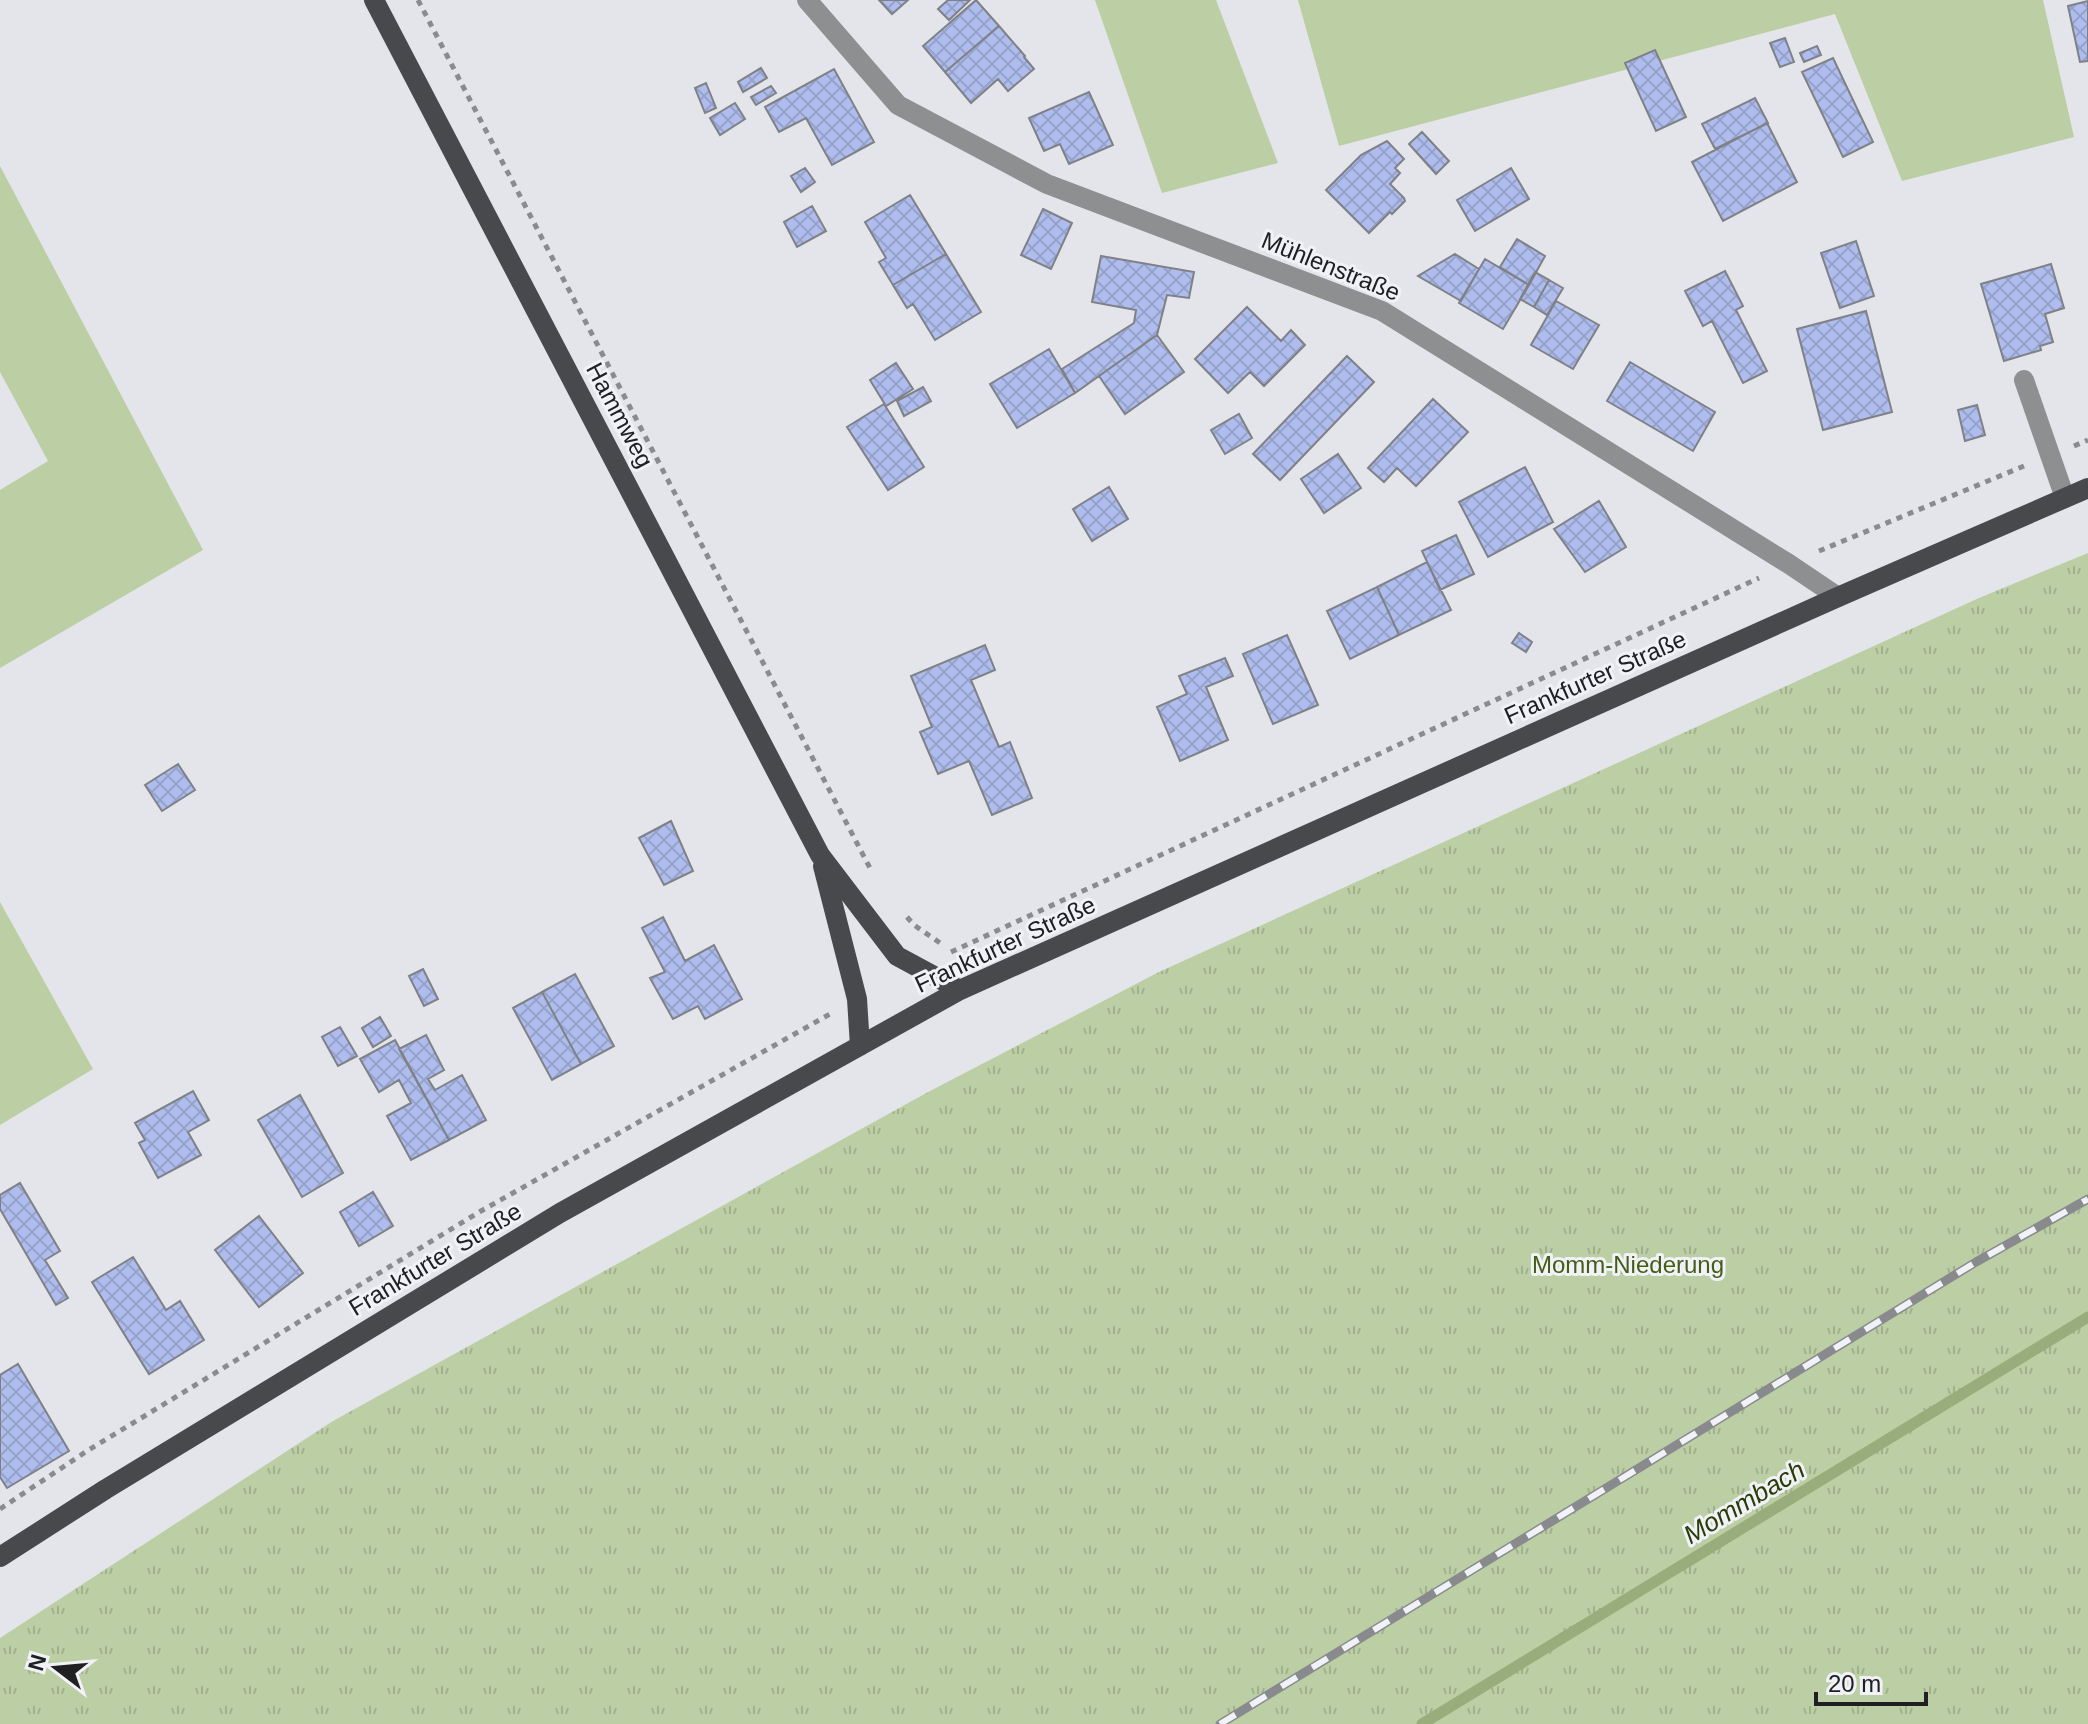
<svg xmlns="http://www.w3.org/2000/svg" width="2088" height="1724" font-family="Arial,sans-serif">
  <style>
    .green { fill: #bccea4 }
    .park { fill: url(#park-tufts) }
    .lines { fill: none; stroke-linecap: round; stroke-linejoin: round }
    .stream { stroke: #99ac7c; stroke-width: 11 }
    .building { fill: url(#building-cross-hatch); stroke: #7f8186; stroke-width: 2 }
    .path { stroke: #8a8b8f; stroke-width: 5; stroke-dasharray: 6 6; stroke-linecap: butt }
    .minor { stroke: #8e8f91; stroke-width: 20 }
    .major { stroke: #48494d; stroke-width: 20 }
    .rail-casing { stroke: #898a8e; stroke-width: 9 }
    .rail { stroke: #f0f2f8; stroke-width: 6; stroke-dasharray: 18; stroke-linecap: butt }
    .labels { text-anchor: middle; dominant-baseline: central; stroke-width: 6; stroke-linejoin: round; paint-order: stroke }
    .street-label { font-size: 24px; fill: #202022; stroke: #f0f2f8 }
    .park-label { font-size: 24px; fill: #465d16; stroke: #f0f2f8 }
    .water-label { font-size: 26px; font-style: italic; fill: #2b3c05; stroke: #f0f2f8 }
  </style>
  <defs>
    <pattern id="park-tufts" width="24" height="20" patternUnits="userSpaceOnUse" patternTransform="scale(2)"><rect width="24" height="20" fill="#bccea4"/><path d="M3 7l-1-3M5 7V3M7 7l1-3M15 17l-1-3M17 17v-4M19 17l1-3" fill="none" stroke="#a1b18d"/></pattern>
    <pattern id="building-cross-hatch" width="8" height="8" patternUnits="userSpaceOnUse" patternTransform="scale(2)"><rect width="8" height="8" fill="#aebded"/><path d="M0 0l8 8M0 8l8-8" fill="none" stroke="#95a2cb"/></pattern>
  </defs>
  <rect width="100%" height="100%" fill="#e3e5ea"/>
  <path class="green" d="M1095 0H1216L1278 163 1162 193Z
    M1298 0H2043L2074 137 1902 181 1835 14 1339 146Z
    M0 166 203 550 0 668V490L48 461 0 372Z
    M0 902 93 1069 0 1125Z"/>
  <path class="park" d="M2088 553V1724H0V1638L333 1421 930 1091 1159 972 1979 598Z"/>
  <g class="lines">
    <path class="stream" d="M1422 1724 2088 1317"/>
  </g>
  <path class="building" d="M879 0H908L892 14Z
    M948 0H970L949 20 938 9Z
    M976 0 999 26 945 72 923 46Z
    M2088 1V61L2080 62 2068 6Z
    M999 26 1025 56 1024 57 1034 69 1008 91 998 79 971 103 945 72Z
    M1785 38 1794 62 1780 67 1770 43Z
    M1817 46 1821 55 1804 62 1800 53Z
    M1655 50 1686 117 1656 131 1625 63Z
    M1833 58 1873 142 1843 157 1802 72Z
    M761 68 767 78 743 92 738 82Z
    M834 69 874 142 832 165 806 118 779 132 765 107Z
    M706 83 716 108 705 113 695 88Z
    M771 86 776 93 756 105 751 97Z
    M1089 92 1113 145 1069 164 1060 144 1044 151 1029 118Z
    M1755 98 1768 123 1715 149 1702 124Z
    M735 103 745 119 720 135 710 118Z
    M1767 123 1797 182 1723 221 1692 162Z
    M1422 132 1449 161 1436 174 1409 144Z
    M1387 141 1404 159 1395 168 1400 173 1390 184 1404 198 1405 201 1392 214 1390 212 1369 233 1326 190 1361 155Z
    M805 168 815 182 801 192 791 176Z
    M1511 168 1529 199 1475 231 1457 200Z
    M910 195 946 254 893 285 879 262 886 258 865 222Z
    M812 206 826 231 797 247 784 222Z
    M1043 209 1072 223 1051 269 1021 255Z
    M1517 239 1545 256 1529 285 1500 267Z
    M1856 241 1874 296 1840 308 1821 253Z
    M946 254 981 312 935 340 913 304 907 308 893 285Z
    M1455 254 1479 269 1461 301 1418 276Z
    M1101 256 1194 272 1189 298 1167 295 1157 335 1075 393 1062 369 1134 323 1136 310 1092 302Z
    M1485 259 1529 285 1503 329 1459 303Z
    M2051 264 2064 308 2045 314 2053 342 2040 346 2041 350 2004 361 1981 284Z
    M1725 271 1743 306 1736 310 1767 371 1743 383 1712 321 1703 326 1685 291Z
    M1535 272 1549 280 1534 307 1520 299Z
    M1549 280 1563 288 1547 315 1534 307Z
    M1556 301 1599 325 1573 369 1531 345Z
    M1247 307 1281 341 1291 330 1305 345 1264 386 1250 372 1228 393 1195 359Z
    M1866 311 1892 412 1823 430 1797 329Z
    M1157 335 1184 372 1125 414 1099 376Z
    M1049 349 1075 393 1017 428 990 384Z
    M1347 356 1374 382 1280 480 1253 454Z
    M1630 362 1715 412 1693 451 1607 401Z
    M896 363 913 389 886 406 870 380Z
    M923 387 931 401 904 416 897 401Z
    M1433 399 1468 432 1416 486 1397 468 1384 482 1368 468Z
    M884 404 924 467 888 490 847 427Z
    M1977 405 1985 435 1965 441 1958 410Z
    M1239 414 1252 438 1225 454 1211 430Z
    M1338 454 1361 488 1324 513 1301 479Z
    M1525 467 1553 522 1488 557 1459 502Z
    M1109 487 1128 519 1092 541 1073 509Z
    M1599 501 1626 547 1585 572 1554 529Z
    M1456 535 1474 574 1440 590 1422 551Z
    M1427 562 1451 610 1399 635 1377 587Z
    M1377 587 1399 635 1350 659 1327 611Z
    M1519 633 1532 642 1526 652 1512 643Z
    M1287 635 1318 705 1273 724 1243 654Z
    M985 645 995 670 971 680 999 747 1010 742 1032 798 992 815 969 761 938 774 920 732 932 727 911 676Z
    M1225 658 1233 676 1206 687 1228 740 1180 761 1157 707 1187 694 1179 676Z
    M178 764 195 790 162 811 145 785Z
    M671 821 693 871 664 885 639 838Z
    M663 917 685 961 714 945 742 999 705 1019 698 1006 673 1019 650 978 665 972 642 928Z
    M423 969 438 999 424 1006 409 976Z
    M575 974 614 1046 581 1064 542 992Z
    M542 992 581 1064 552 1080 513 1008Z
    M380 1017 391 1036 373 1047 362 1028Z
    M340 1027 357 1056 338 1066 322 1037Z
    M426 1035 444 1070 428 1079 435 1090 462 1075 486 1120 449 1140 399 1049Z
    M395 1040 449 1140 411 1160 387 1116 411 1103 399 1080 379 1092 360 1059Z
    M193 1091 209 1120 188 1132 201 1155 158 1178 139 1143 145 1140 135 1123Z
    M300 1095 343 1173 302 1197 258 1120Z
    M20 1183 60 1251 45 1260 68 1298 56 1305 0 1209V1195Z
    M373 1192 393 1226 359 1246 340 1212Z
    M259 1216 303 1273 259 1307 215 1250Z
    M133 1257 166 1310 180 1301 204 1340 149 1374 92 1282Z
    M18 1364 69 1451 7 1488 0 1477V1375Z"/>
  <g class="lines">
    <path class="path" d="M418 0 872 872
      M2074 446 2088 440
      M1819 551 2024 466
      M907 917 914 925 943 945
      M951 952 1759 578
      M0 1509 87 1451 481 1211 830 1014"/>
    <path class="minor" d="M807 0 898 105 1047 184 1382 311 1789 564 1838 597
      M2024 380 2065 498"/>
    <path class="major" d="M374 0 820 855 897 956 960 990
      M823 866 857 999 860 1046
      M0 1557 106 1489 560 1213 960 990 1838 597 2088 488"/>
    <g class="rail-casing">
      <path id="rail" d="M1220 1724 1976 1262 2088 1199"/>
    </g>
    <use href="#rail" class="rail"/>
  </g>
  <g class="labels">
    <g class="street-label">
      <text transform="translate(1331 266) rotate(22)">Mühlenstraße</text>
      <text transform="translate(620 415) rotate(62)">Hammweg</text>
      <text transform="translate(1595 677) rotate(-24)">Frankfurter Straße</text>
      <text transform="translate(1005 944) rotate(-25)">Frankfurter Straße</text>
      <text transform="translate(435 1259) rotate(-31)">Frankfurter Straße</text>
    </g>
    <g class="park-label">
      <text x="1628" y="1264">Momm-Niederung</text>
    </g>
    <g class="water-label">
      <text transform="translate(1744 1502) rotate(-31)">Mommbach</text>
    </g>
  </g>
  <g transform="translate(56 1668) rotate(286)" stroke="#f0f2f8" stroke-width="6" paint-order="stroke">
  <path d="M0-6L14 30L0 20L-14 30Z" fill="#202022"/>
  <text y="-12" font-size="22" font-weight="bold" text-anchor="middle" fill="#202022">N</text>
  </g>
  <path d="M1816 1692v12h110v-12" fill="none" stroke="#202022" stroke-width="4"/>
  <text x="1828" y="1692" font-size="24" fill="#202022" stroke="#f0f2f8" stroke-width="6" paint-order="stroke">20 m</text>
</svg>
